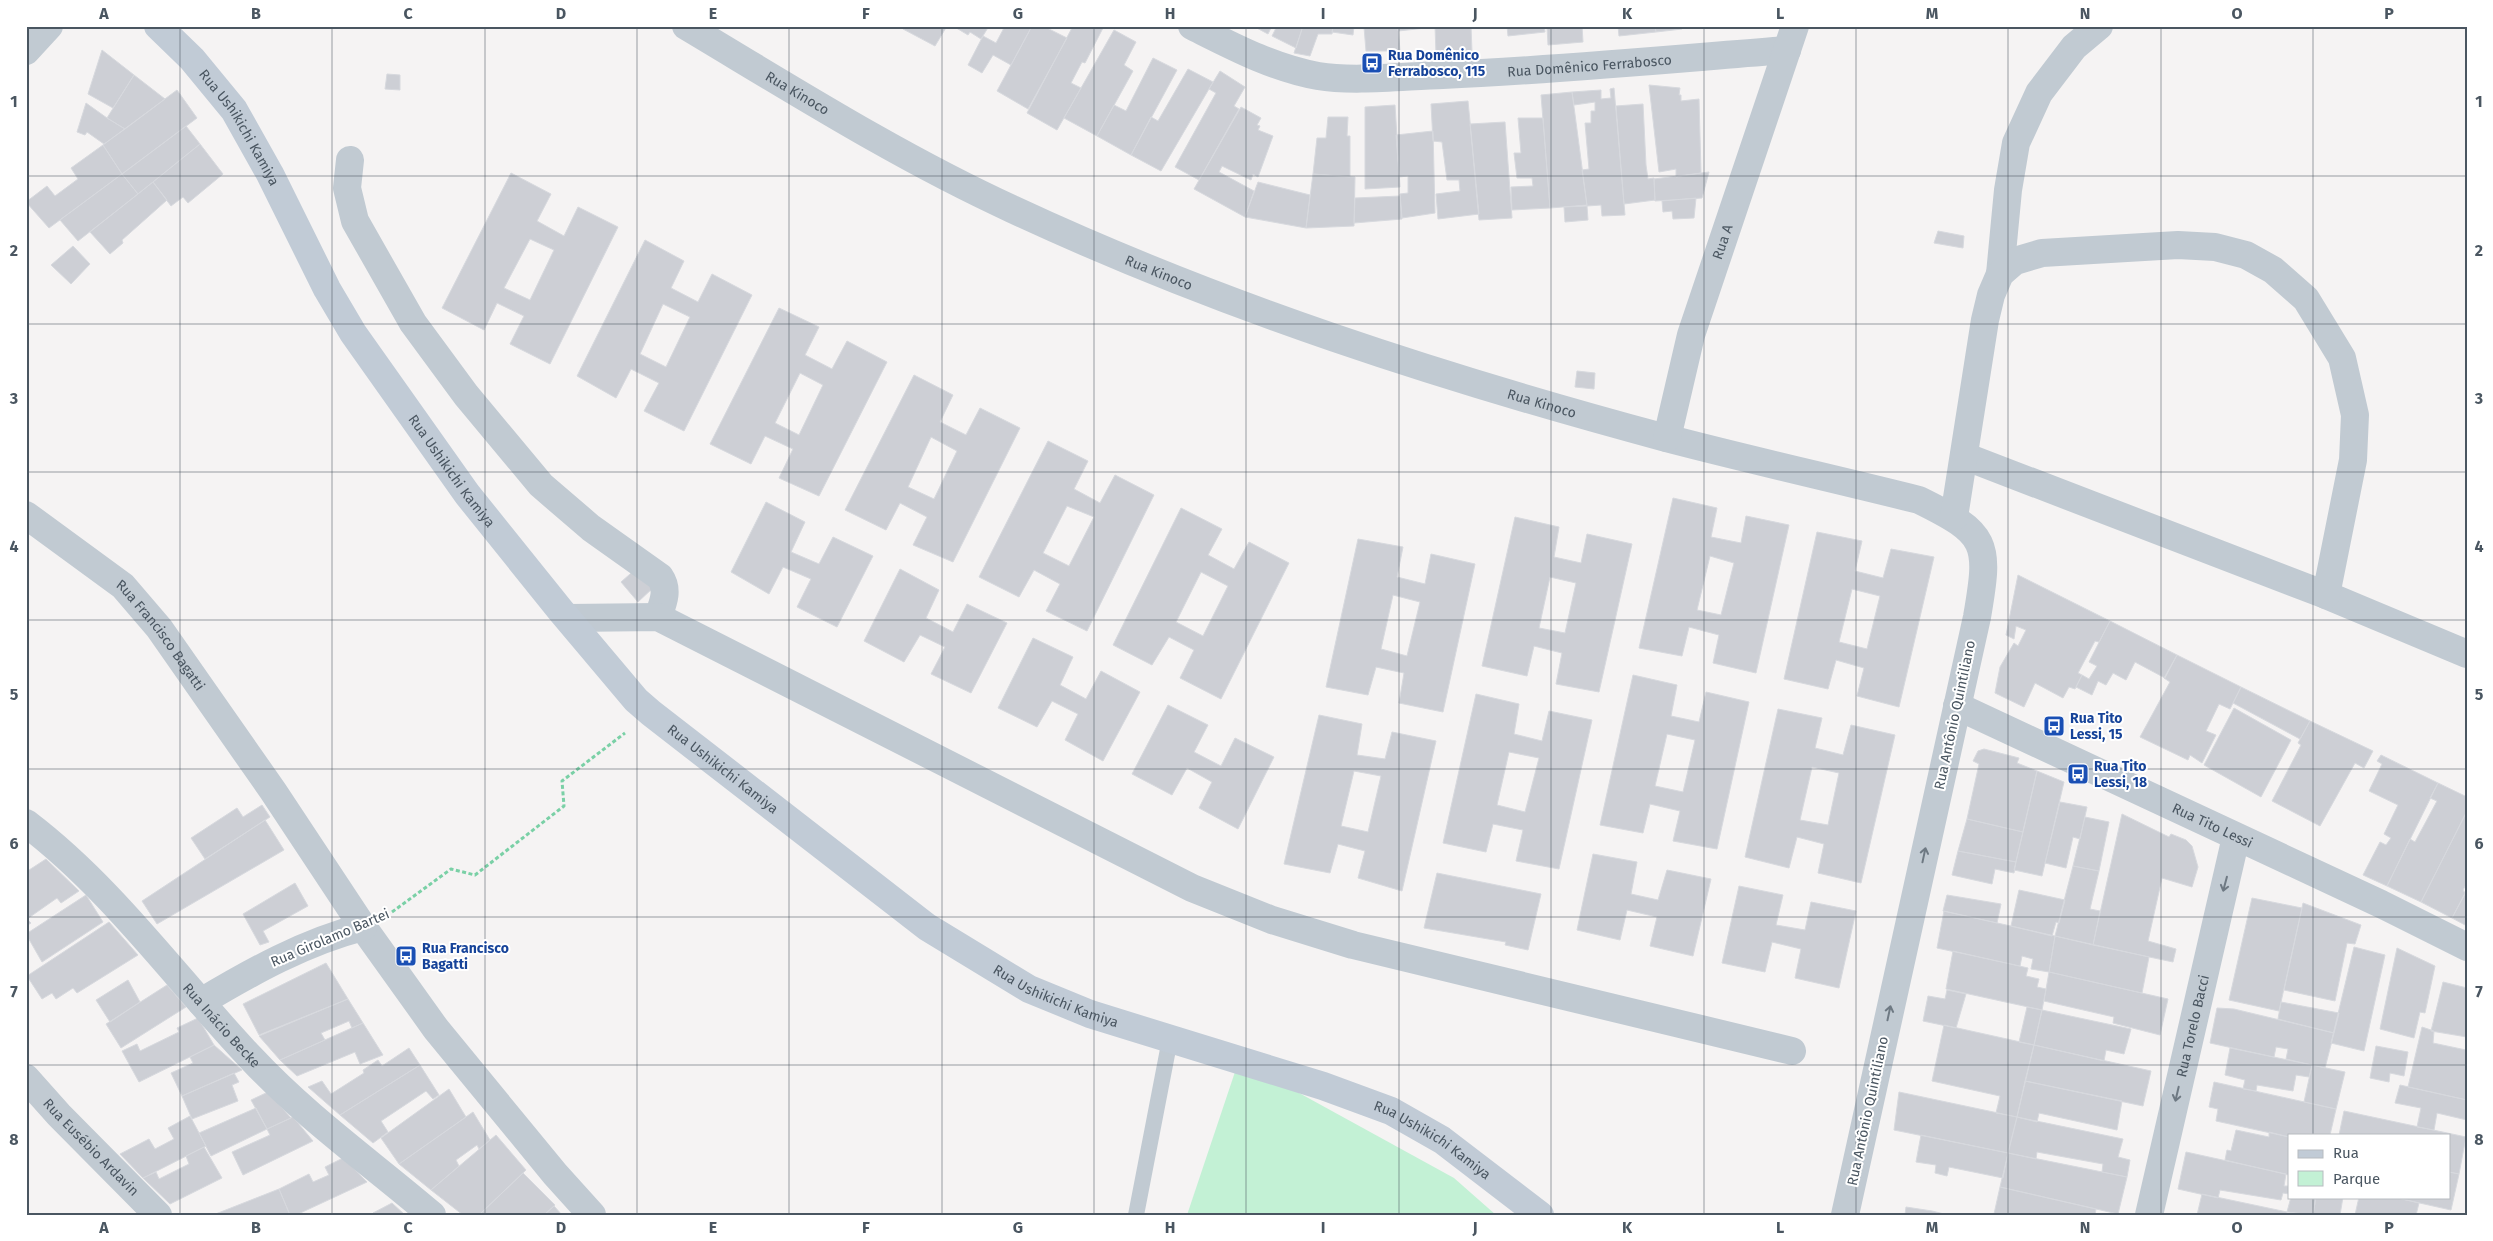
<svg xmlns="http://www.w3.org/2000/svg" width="2493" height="1241" font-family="'Fira Sans',sans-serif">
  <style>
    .green { fill: #c3f1d5 }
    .building { fill: #cdcfd5; stroke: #d7d9de; fill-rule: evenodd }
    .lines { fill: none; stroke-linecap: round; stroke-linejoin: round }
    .path { stroke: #7ad0a6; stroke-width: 3; stroke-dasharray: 4 2.5; stroke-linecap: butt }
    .service { stroke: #c1cad2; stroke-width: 16 }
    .minor { stroke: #c1cad2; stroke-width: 28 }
    .secondary { stroke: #c1cbd6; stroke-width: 28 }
    .oneway { stroke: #6e7983 }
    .grid { fill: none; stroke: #4a5661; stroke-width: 1; stroke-opacity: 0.55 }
    .labels { text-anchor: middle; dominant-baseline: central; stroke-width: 4; stroke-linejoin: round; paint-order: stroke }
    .transit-label { font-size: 14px; font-weight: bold; fill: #164399; stroke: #fff; text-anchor: start }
    .street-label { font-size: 14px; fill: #4a5661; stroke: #fff }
    .neatline { fill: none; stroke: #4a5661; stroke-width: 2 }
    .grid-label { font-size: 16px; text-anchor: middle; font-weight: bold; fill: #4a5661 }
  </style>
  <rect width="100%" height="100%" fill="#f5f3f3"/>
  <path class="green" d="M1239 1060 1454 1178 1496 1215H1187Z"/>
  <path class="building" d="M905 26H947L935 46 903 29Z
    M953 26H989L981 39 970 32 968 35Z
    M1005 26H1032L1011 65 993 55 982 73 968 65 983 36 996 43Z
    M1032 26H1043L1067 38 1028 109 997 91Z
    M1073 26H1104L1085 63 1082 62 1071 83 1081 88 1057 130 1027 113Z
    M1253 26H1272L1268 34Z
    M1277 26H1303L1296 48 1272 36Z
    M1303 26H1333L1332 34H1318L1310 56 1294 53Z
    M1333 26H1354L1353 35 1332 32Z
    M1398 26H1435V27L1398 31Z
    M1398 26 1400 51H1366L1364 27Z
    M1435 26H1471L1472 52 1436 54Z
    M1507 26H1544L1545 32 1508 36Z
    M1547 26H1582L1583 42 1548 45Z
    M1618 26H1655L1656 32 1619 36Z
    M1655 26H1682V29L1656 32Z
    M1114 30 1136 42 1124 65 1133 71 1097 136 1064 118Z
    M102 50 134 75 113 108 88 94Z
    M1153 58 1177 70 1131 155 1097 136 1114 105 1126 111Z
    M1188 69 1213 82 1161 171 1131 155 1151 117 1158 121Z
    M1220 71 1245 87 1234 106 1239 109 1199 180 1175 167 1216 93 1209 89Z
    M387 74 400 75V90L385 89Z
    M134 75 165 99 125 129 107 118Z
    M1649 85 1680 88 1679 95H1681V101L1699 99 1701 173 1676 177V169L1659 172Z
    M1614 88 1625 215 1602 216 1601 205 1587 206 1582 170 1589 169 1585 123H1591V111H1595V102L1574 105 1572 92 1601 90V99L1611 98 1610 89Z
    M177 90 197 118 122 174 103 145Z
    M1572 92 1587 205 1550 208 1541 95Z
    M1468 101 1479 214 1438 219 1436 194 1460 191 1459 180H1447L1442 142 1433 141 1431 104Z
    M86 103 107 118 125 129 104 144 87 132 85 135 77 132Z
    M1643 104 1646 165 1648 179 1654 178 1655 200 1624 204 1616 106Z
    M1395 105 1400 187 1365 189V107Z
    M1241 107 1261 118 1257 125 1260 126 1258 130 1273 136 1258 177 1253 174 1251 180 1222 166 1219 172 1254 191 1245 217 1194 189Z
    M1328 117H1348L1347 136H1350V177L1313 174 1317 138H1326Z
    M1518 118H1543L1550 208 1512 210 1511 187 1533 186 1532 178H1517L1514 153H1521Z
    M1505 122 1512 218 1479 220 1470 124Z
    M186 126 200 144 138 194 122 174Z
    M1433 131 1435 213 1402 218 1400 194 1408 193V176L1399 177 1396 135Z
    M200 144 223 174 188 203 183 197 171 206 153 182Z
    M103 145 122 174 49 228 26 202 47 186 55 196 78 179 71 168Z
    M1709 172 1702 198 1655 201 1654 179Z
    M511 173 551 194 537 221 564 236 578 207 618 227 550 364 510 344 524 316 497 303 484 330 442 308ZM530 239 554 250 530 300 504 288Z
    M122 174 138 194 78 241 60 220Z
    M1313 174 1355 177 1354 226 1306 228Z
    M153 182 167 200 122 240 123 243 110 254 90 232Z
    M1258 182 1310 195 1306 228 1245 217Z
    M1400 196 1402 219 1354 223 1355 198Z
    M1696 198 1694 218 1673 219 1672 211 1663 212 1662 201Z
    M1587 206 1588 220 1565 222 1564 207Z
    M1938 231 1964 236 1963 248 1934 243Z
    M645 240 684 261 671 288 698 302 712 274 752 295 684 431 644 411 659 383 631 369 616 398 577 376ZM663 304 690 317 666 367 640 354Z
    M73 246 90 264 71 284 51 265Z
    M779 308 819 327 805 355 832 369 847 341 887 362 819 496 779 478 793 449 765 436 751 464 710 444ZM800 373 823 385 799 435 775 423Z
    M1577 371 1595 373 1594 389 1575 387Z
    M914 375 953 395 940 422 966 435 980 408 1020 428 953 562 913 545 927 517 900 503 886 530 845 510ZM931 437 957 451 934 499 908 487Z
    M1048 441 1088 461 1074 489 1100 503 1115 475 1154 495 1087 631 1046 611 1060 584 1034 570 1019 597 979 577ZM1067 506 1094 517 1069 566 1043 553Z
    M1673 498 1717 508 1711 537 1741 543 1746 516 1789 525 1756 673 1713 663 1719 635 1689 627 1682 656 1639 648ZM1710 556 1734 563 1721 615 1697 610Z
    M766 502 805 522 791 552 819 564 833 537 873 556 837 627 797 607 811 579 783 567 769 594 731 572Z
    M1181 508 1222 529 1208 555 1234 569 1249 542 1289 563 1221 699 1180 678 1194 650 1169 637 1152 665 1113 645ZM1201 572 1228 586 1203 636 1176 622Z
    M1515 517 1559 527 1554 557 1581 563 1587 534 1632 544 1599 692 1556 684 1562 653 1534 646 1527 676 1482 666ZM1550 577 1576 583 1565 633 1539 628Z
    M1817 532 1862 541 1855 571 1883 578 1891 549 1934 557 1899 707 1857 696 1864 668 1836 660 1828 689 1784 679ZM1852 589 1880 596 1867 649 1839 642Z
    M1358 539 1403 547 1397 577 1425 584 1431 554 1475 564 1443 712 1399 703 1404 673 1376 667 1368 695 1326 687ZM1393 595 1420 602 1407 656 1381 649Z
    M638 567 654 587 638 602 621 582Z
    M900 569 939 590 926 618 953 632 967 604 1007 623 971 693 931 674 945 647 920 635 904 662 864 641Z
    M2018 575 2110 621 2099 642 2095 641 2078 673 2082 675 2075 689 2069 687 2063 698 2035 683 2024 707 1995 693 2000 667 2014 643 2018 646 2026 630 2016 626 2014 639 2006 635Z
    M2110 621 2177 655 2165 678 2135 662 2126 680 2113 673 2106 685 2098 681 2092 695 2076 687 2082 675 2089 679 2097 666 2089 662Z
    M1033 638 1073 657 1060 685 1086 699 1101 671 1140 692 1103 761 1065 740 1078 714 1052 701 1037 727 998 708Z
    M2177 655 2241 687 2230 709 2219 704 2206 731 2216 735 2202 763 2190 755 2188 760 2140 737 2170 682 2164 678Z
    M1633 675 1677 685 1671 716 1699 722 1706 692 1749 702 1717 849 1673 841 1680 811 1650 804 1643 833 1600 825ZM1667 734 1695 740 1683 792 1655 786Z
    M2241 687 2310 721 2300 739 2233 703Z
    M1476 694 1519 704 1514 734 1542 741 1549 711 1592 720 1559 869 1516 861 1523 830 1493 824 1486 852 1443 843ZM1509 752 1539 758 1525 812 1497 805Z
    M1168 705 1208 725 1194 752 1221 766 1235 738 1274 757 1238 829 1199 808 1212 782 1187 768 1172 795 1132 774Z
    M2234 708 2291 740 2261 797 2204 765Z
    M1778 709 1822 718 1815 748 1843 755 1851 725 1895 735 1861 883 1818 873 1824 844 1797 837 1789 868 1745 857ZM1812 767 1839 773 1828 825 1800 820Z
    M1319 715 1362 724 1357 755 1385 759 1392 732 1436 741 1402 891 1358 878 1365 851 1338 844 1330 873 1284 864ZM1354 771 1381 776 1368 832 1341 826Z
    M2310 721 2373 751 2364 768 2355 763 2320 826 2272 801 2301 745 2298 743Z
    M1984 749 2019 758 2017 763 2037 771 2023 832 1967 819 1979 764 1973 761 1978 751Z
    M2381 755 2438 783 2387 886 2363 875 2380 842 2386 845 2391 838 2384 834 2398 805 2369 791 2382 764 2377 761Z
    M2037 771 2064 782 2042 876 2014 870Z
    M2438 783 2467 797V811L2421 902 2387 886 2410 839 2415 842 2437 801 2430 798Z
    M2060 802 2087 807 2080 839 2073 837 2066 868 2045 863Z
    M262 805 270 817 205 859 191 838 237 808 243 817Z
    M2467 811V883L2463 890 2465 893 2452 918 2421 902Z
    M2122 814 2169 837 2171 834 2186 840 2192 846 2198 867 2192 887 2162 878 2148 941 2176 949 2173 962 2093 945Z
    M2085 817 2109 822 2099 871 2073 866Z
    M1967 819 2023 832 2016 862 1958 851Z
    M265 820 284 850 157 924 142 901Z
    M1958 851 2016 862 2014 873 1995 869 1992 884 1952 875Z
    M1593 854 1637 862 1631 894 1658 900 1667 870 1711 879 1693 956 1650 946 1657 917 1627 910 1620 940 1577 930Z
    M46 859 79 891 61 903 57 898 27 919 31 923 26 926V872Z
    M2073 866 2099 871 2090 909 2100 911 2093 945 2055 936Z
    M1437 873 1541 894 1528 950 1505 945 1506 942 1424 928Z
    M295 883 308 906 263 931 269 942 260 945 243 914Z
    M1739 886 1783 895 1776 925 1805 930 1811 902 1856 911 1839 988 1795 978 1801 949 1772 942 1765 972 1722 963Z
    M2019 890 2065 900 2059 923 2056 922 2052 936 2011 926Z
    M2465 894H2467V926L2452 918Z
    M86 895 103 922 42 962 26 934Z
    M1947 895 2001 904 1997 923 1943 911Z
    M2252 898 2302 908 2279 1011 2229 1000Z
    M2303 903 2361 925 2355 944 2347 943 2335 1001 2284 990Z
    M1944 911 2055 936 2049 972 2031 969 2033 959 2022 956 2020 966 1937 948Z
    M109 922 138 955 77 993 73 988 56 999 52 993 42 999 27 976Z
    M2055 936 2149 957 2142 993 2049 972Z
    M2354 947 2385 955 2364 1051 2331 1043Z
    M2397 948 2435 966 2425 1013 2420 1012 2414 1038 2380 1029Z
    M1953 951 2028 968 2026 976 2039 979 2037 987 2046 989 2042 1010 1946 989Z
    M326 963 348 999 259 1035 243 1004Z
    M2049 972 2168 999 2160 1035 2113 1023 2114 1017 2044 1001Z
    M128 980 140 1002 110 1022 96 1000Z
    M2443 982 2467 988V1037L2431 1031Z
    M167 985 186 1007 121 1048 106 1024Z
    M1947 990 1966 994 1956 1028 1923 1021 1928 996 1945 999Z
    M348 999 363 1023 352 1028 349 1021 321 1033 325 1040 280 1060 259 1036Z
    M2281 1002 2339 1013 2334 1033 2278 1019Z
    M2027 1007 2042 1010 2034 1045 2019 1042Z
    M2217 1008 2234 1009 2334 1033 2325 1068 2286 1059 2288 1049 2276 1047 2274 1057 2210 1043Z
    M2042 1010 2131 1029 2124 1054 2106 1050 2104 1061 2034 1045Z
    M198 1018 214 1045 139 1082 122 1051 137 1044 140 1051 179 1032 177 1028Z
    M363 1023 383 1055 360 1064 355 1052 297 1076 280 1060Z
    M1944 1025 2034 1045 2017 1117 1996 1113 2000 1096 1932 1081Z
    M2422 1027 2434 1031 2433 1043 2466 1050 2467 1100 2408 1087Z
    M214 1045 242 1070 182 1096 171 1073 193 1063 190 1057Z
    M2034 1045 2151 1071 2143 1106 2025 1081Z
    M2376 1046 2408 1052 2404 1076 2390 1073 2389 1082 2370 1078Z
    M409 1048 420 1065 340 1115 308 1087 322 1081 331 1094 364 1073 363 1070 378 1060 382 1066Z
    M2230 1048 2312 1065 2309 1077 2296 1075 2293 1091 2257 1085 2256 1091 2243 1089 2245 1080 2225 1075Z
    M420 1065 439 1095 433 1099 426 1091 381 1121 388 1132 373 1143 340 1115Z
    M2312 1065 2345 1072 2336 1109 2304 1102Z
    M234 1073 239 1082 232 1085 238 1101 192 1119 182 1096Z
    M2025 1081 2122 1101 2117 1130 2039 1113 2037 1122 2017 1117Z
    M2214 1082 2336 1109 2330 1135H2289V1137L2216 1121 2218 1109 2209 1107Z
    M2400 1085 2467 1100V1120L2437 1113 2434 1130 2417 1127 2421 1108 2395 1103Z
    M449 1089 466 1117 399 1164 381 1138Z
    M268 1092 291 1118 267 1129 251 1100Z
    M1899 1092 2017 1117 2008 1153 1894 1130Z
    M256 1108 267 1129 211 1156 199 1133Z
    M2344 1111 2466 1137 2459 1174 2449 1172V1135H2339Z
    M473 1112 490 1140 479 1149 477 1145 456 1160 459 1166 431 1190 399 1164Z
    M190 1116 206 1146 143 1178 120 1154 149 1139 155 1149 174 1139 168 1128Z
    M293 1117 313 1141 243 1175 232 1152 270 1135 267 1129Z
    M2017 1117 2123 1139 2118 1157 2130 1160 2127 1177 2102 1172 2103 1164 2037 1152 2036 1159 2008 1153Z
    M2236 1130 2269 1137V1132L2289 1137V1175L2225 1160 2227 1150 2231 1151Z
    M496 1135 526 1170 479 1215H463L431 1190Z
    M1921 1135 2008 1153 2003 1178 1949 1167 1947 1176 1935 1173 1936 1165 1916 1162Z
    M204 1147 222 1178 170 1204 143 1178 156 1172 159 1179 189 1164 186 1156Z
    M2186 1152 2286 1174 2284 1186H2289V1194L2283 1193 2281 1200 2220 1190 2218 1198 2178 1189Z
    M2008 1153 2127 1177 2118 1214 2000 1187Z
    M343 1158 367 1182 296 1215H290L279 1189 309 1174 313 1182 329 1175 325 1167Z
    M2449 1172 2459 1174 2451 1210 2393 1197H2449Z
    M523 1173 555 1205 544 1215H479Z
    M2000 1187 2096 1209 2095 1215 1994 1214Z
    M279 1189 290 1215H213Z
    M2202 1194 2287 1212V1215H2197Z
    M2291 1197H2316L2313 1215 2287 1212Z
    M2316 1197H2343L2340 1215H2313Z
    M2393 1197 2419 1203 2416 1215H2355L2359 1197Z
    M392 1203 405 1215 373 1213Z
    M554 1206 562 1215H544Z
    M1906 1207 1932 1211 1948 1215H1905Z"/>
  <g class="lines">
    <path class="path" d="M392 912 451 869 475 875 564 806 562 781 625 733"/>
    <path class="service" d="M1136 1215 1170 1039"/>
    <g class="minor">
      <path id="s1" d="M686 26C793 90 899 157 1012 209 1222 307 1443 378 1666 438 1750 460 1835 479 1919 500 1988 534 1990 542 1977 617L1845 1215"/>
      <path id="s2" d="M1192 26C1232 46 1273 68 1318 76 1353 82 1406 76 1443 75 1558 70 1673 59 1787 50"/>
      <path d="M26 51 49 26"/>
      <path d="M350 160 347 188 355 221 413 323 466 395 541 485 591 528 660 577C669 590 663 603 658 617"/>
      <path d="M2000 274 2008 190 2016 143 2039 93 2074 47 2099 26"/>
      <path id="s3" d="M1667 438 1691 335 1795 26"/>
      <path d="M1964 456 2326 595 2467 654"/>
      <path id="s4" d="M26 515 123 586 159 628 273 791 363 927 436 1029 555 1174 592 1215"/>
      <path d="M1954 517 1985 320 1991 295 2000 274 2015 261 2042 253 2178 245 2215 247 2246 255 2273 270 2306 299 2342 358 2355 415 2353 460 2326 595"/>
      <path d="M568 618 658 617 1192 888 1272 920 1353 945 1792 1051"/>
      <path id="s5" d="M1957 706 2381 904 2467 947"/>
      <path id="s6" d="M26 823C113 889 177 980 251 1058 306 1117 371 1163 432 1215"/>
      <path d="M201 1002C253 971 305 942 363 927"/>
      <path id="s7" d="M26 1078 59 1115 158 1215"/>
      <path id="s8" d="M2149 1215 2236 837"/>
    </g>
    <path class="secondary" id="s9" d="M158 26 192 59 234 110 270 174 327 289 353 333 467 494 561 611 636 700 651 713 927 927 1029 989 1090 1014 1323 1086 1391 1111 1442 1140 1540 1215"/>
  </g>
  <defs><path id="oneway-shaft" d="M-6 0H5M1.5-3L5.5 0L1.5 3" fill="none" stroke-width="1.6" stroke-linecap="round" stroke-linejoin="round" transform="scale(1.25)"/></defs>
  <g class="oneway">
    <use href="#oneway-shaft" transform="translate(1924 855) rotate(-78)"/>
    <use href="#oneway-shaft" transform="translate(2225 884) rotate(105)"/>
    <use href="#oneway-shaft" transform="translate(1889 1013) rotate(-78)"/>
    <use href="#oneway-shaft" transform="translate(2177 1094) rotate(103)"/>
  </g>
  <path class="grid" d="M180 26V1215M332 26V1215M485 26V1215M637 26V1215M789 26V1215M942 26V1215M1094 26V1215M1246 26V1215M1399 26V1215M1551 26V1215M1704 26V1215M1856 26V1215M2008 26V1215M2161 26V1215M2313 26V1135M26 176H2467M26 324H2467M26 472H2467M26 620H2467M26 769H2467M26 917H2467M26 1065H2467M2313 1197V1215"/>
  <defs>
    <g id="bus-square" transform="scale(1.125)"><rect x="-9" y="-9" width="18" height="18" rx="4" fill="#1a4fb4" stroke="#fff"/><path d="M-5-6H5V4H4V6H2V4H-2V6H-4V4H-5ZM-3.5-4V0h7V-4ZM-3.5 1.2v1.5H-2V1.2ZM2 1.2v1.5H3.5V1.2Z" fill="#fff"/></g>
  </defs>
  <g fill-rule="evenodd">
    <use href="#bus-square" x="1372" y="63"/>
    <use href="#bus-square" x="2054" y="726"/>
    <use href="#bus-square" x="2078" y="774"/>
    <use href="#bus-square" x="406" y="956"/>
  </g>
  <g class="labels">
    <g class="transit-label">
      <text x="1388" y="55">Rua Domênico<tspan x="1388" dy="16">Ferrabosco, 115</tspan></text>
      <text x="2070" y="718">Rua Tito<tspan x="2070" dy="16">Lessi, 15</tspan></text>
      <text x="2094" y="766">Rua Tito<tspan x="2094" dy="16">Lessi, 18</tspan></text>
      <text x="422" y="948">Rua Francisco<tspan x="422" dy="16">Bagatti</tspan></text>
    </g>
    <g class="street-label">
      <text stroke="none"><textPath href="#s2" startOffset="408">Rua Domênico Ferrabosco</textPath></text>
      <text stroke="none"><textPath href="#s1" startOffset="130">Rua Kinoco</textPath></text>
      <text stroke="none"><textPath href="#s9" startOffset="131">Rua Ushikichi Kamiya</textPath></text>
      <text stroke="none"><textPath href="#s3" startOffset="204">Rua A</textPath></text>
      <text stroke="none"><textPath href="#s1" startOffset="534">Rua Kinoco</textPath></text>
      <text stroke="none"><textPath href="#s1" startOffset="939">Rua Kinoco</textPath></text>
      <text stroke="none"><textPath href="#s9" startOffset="536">Rua Ushikichi Kamiya</textPath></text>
      <text stroke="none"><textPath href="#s4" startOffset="182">Rua Francisco Bagatti</textPath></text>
      <text transform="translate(1955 715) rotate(-78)">Rua Antônio Quintiliano</text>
      <text stroke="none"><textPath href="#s9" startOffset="941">Rua Ushikichi Kamiya</textPath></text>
      <text stroke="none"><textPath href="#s5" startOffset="282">Rua Tito Lessi</textPath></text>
      <text transform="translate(330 938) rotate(-23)">Rua Girolamo Bartei</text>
      <text stroke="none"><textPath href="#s9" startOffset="1346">Rua Ushikichi Kamiya</textPath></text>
      <text stroke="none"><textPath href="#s6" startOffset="282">Rua Inácio Becke</textPath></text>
      <text stroke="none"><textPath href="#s8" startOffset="194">Rua Torelo Bacci</textPath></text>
      <text transform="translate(1868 1111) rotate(-78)">Rua Antônio Quintiliano</text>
      <text stroke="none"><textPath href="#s9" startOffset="1751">Rua Ushikichi Kamiya</textPath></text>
      <text stroke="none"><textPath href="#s7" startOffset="95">Rua Eusébio Ardavin</textPath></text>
    </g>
  </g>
  <rect width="2493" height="1241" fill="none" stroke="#ffffff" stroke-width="55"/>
  <rect x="2288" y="1134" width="162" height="65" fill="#ffffff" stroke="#b7bbc0"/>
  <rect x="2298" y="1150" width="25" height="8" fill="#c1cbd6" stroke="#b7bbc0"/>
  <text x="2333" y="1158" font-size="15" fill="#4a5661">Rua</text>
  <rect x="2298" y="1171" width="25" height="15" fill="#c3f1d5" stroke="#b7bbc0"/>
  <text x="2333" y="1184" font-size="15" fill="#4a5661">Parque</text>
  <rect x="28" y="28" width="2438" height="1186" class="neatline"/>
  <g class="grid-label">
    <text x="104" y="19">A</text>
    <text x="256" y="19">B</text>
    <text x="408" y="19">C</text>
    <text x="561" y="19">D</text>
    <text x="713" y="19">E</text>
    <text x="866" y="19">F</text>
    <text x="1018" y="19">G</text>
    <text x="1170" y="19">H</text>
    <text x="1323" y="19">I</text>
    <text x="1475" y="19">J</text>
    <text x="1627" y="19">K</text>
    <text x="1780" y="19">L</text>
    <text x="1932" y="19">M</text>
    <text x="2085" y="19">N</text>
    <text x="2237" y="19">O</text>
    <text x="2389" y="19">P</text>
    <text x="14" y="107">1</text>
    <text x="2479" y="107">1</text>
    <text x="14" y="256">2</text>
    <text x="2479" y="256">2</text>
    <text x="14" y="404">3</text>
    <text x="2479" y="404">3</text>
    <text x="14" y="552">4</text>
    <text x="2479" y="552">4</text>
    <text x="14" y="700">5</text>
    <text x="2479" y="700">5</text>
    <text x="14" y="849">6</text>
    <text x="2479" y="849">6</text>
    <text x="14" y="997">7</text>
    <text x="2479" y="997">7</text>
    <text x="14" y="1145">8</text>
    <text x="2479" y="1145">8</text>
    <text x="104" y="1233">A</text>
    <text x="256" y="1233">B</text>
    <text x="408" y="1233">C</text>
    <text x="561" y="1233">D</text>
    <text x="713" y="1233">E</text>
    <text x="866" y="1233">F</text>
    <text x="1018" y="1233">G</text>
    <text x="1170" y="1233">H</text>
    <text x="1323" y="1233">I</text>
    <text x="1475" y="1233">J</text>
    <text x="1627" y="1233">K</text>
    <text x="1780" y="1233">L</text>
    <text x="1932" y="1233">M</text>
    <text x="2085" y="1233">N</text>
    <text x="2237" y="1233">O</text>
    <text x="2389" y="1233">P</text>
  </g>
</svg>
